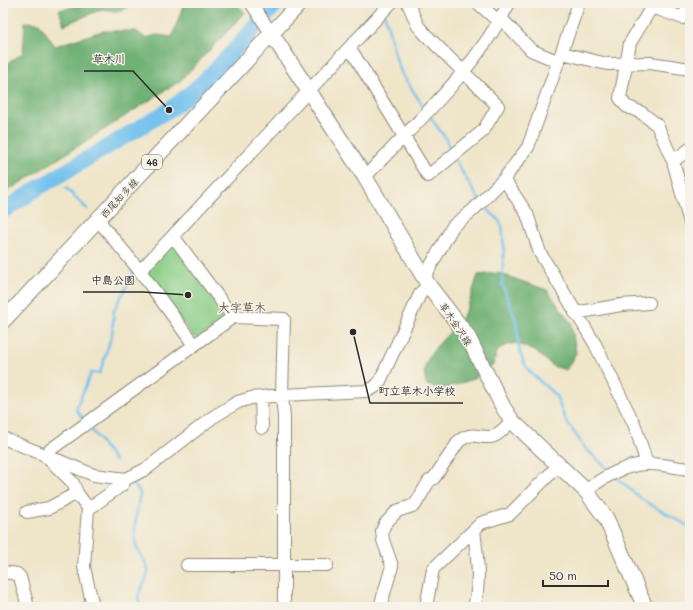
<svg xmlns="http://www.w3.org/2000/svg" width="693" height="610" font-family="Mali,'Klee One',sans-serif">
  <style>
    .green { fill: #8bce87; stroke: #5b7c59 }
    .forest { fill: #70b174; stroke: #4e6e50 }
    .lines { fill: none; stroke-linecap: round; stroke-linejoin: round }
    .stream { stroke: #73c1ee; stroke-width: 2.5 }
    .river { stroke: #73c1ee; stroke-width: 16 }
    .minor-casing { stroke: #8d887a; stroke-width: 14 }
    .major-casing { stroke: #8d887a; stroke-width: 17 }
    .minor { stroke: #fff; stroke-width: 12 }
    .major { stroke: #fff; stroke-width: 15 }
    .labels { text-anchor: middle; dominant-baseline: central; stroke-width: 3; stroke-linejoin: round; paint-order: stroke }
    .shield { fill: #f7f3e8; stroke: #686764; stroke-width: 1 }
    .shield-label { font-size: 9px; font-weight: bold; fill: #2b2b2b }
    .street-label { font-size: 10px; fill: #2b2b2b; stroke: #f7f3e8 }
    .quarter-label { font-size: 12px; font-weight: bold; fill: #685343; stroke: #f7f3e8 }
    .leader { fill: none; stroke: #2b2b2b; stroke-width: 1.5 }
    .callout-dot { fill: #2b2b2b; stroke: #f7f3e8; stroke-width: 1.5 }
    .callout-label { font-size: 11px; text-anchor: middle; font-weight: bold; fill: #2b2b2b; stroke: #f7f3e8; stroke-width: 3; stroke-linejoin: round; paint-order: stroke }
  </style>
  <rect width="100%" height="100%" fill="#f7f3e8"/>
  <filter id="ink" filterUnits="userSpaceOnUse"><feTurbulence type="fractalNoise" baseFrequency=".025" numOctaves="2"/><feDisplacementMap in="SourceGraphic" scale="8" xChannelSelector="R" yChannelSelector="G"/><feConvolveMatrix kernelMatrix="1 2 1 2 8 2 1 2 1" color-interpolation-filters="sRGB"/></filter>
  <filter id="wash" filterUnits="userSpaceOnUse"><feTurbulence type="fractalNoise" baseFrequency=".012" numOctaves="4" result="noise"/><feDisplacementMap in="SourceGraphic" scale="16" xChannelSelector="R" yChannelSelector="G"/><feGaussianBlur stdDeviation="0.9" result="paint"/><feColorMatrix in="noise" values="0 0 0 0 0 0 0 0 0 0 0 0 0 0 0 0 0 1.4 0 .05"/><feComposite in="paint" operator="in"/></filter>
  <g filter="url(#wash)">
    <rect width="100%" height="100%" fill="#efe5c9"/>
    <path class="green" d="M174 241 229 315 199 338 193 336 147 274V270Z"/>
    <path class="forest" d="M95 3H135L118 12 102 9 64 25 59 10Z
      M184 3H236L245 13 180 81 3 194V66L23 53 25 22 39 23 55 46 102 31H136L145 38 156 35 172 37Z
      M498 273 547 290 571 323 576 353 566 370 553 366 535 351 515 343 504 346 498 350 493 365 473 379 444 389 427 385C415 358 448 338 461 319 469 307 473 289 478 275Z"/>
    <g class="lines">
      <path class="stream" d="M385 16 397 62 402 74 425 109
        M429 115 446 139 451 152
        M455 160 479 200
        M66 188 87 209
        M483 206 497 218 502 226 504 245 502 284 516 321 519 348 523 361 528 370 556 396 566 421 585 448 610 471
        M83 419 76 409 91 373H100L112 334 114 310 134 273 131 269
        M91 429 115 461
        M615 476 641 499 690 527
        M131 482 140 492C138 511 132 526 136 545 138 554 148 562 148 571 148 580 140 588 138 597L140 607"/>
      <path class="river" d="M3 211 38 188 169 110C210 81 242 40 277 3"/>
    </g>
  </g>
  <g filter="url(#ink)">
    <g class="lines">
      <g class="minor-casing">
        <path id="minor" d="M251 3 271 33
          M478 3 499 22
          M654 3 630 43 620 98 626 106 642 113 657 125 673 161 690 223
          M652 7 683 18 690 3
          M501 18 531 50 559 62
          M350 48 428 176 483 131 498 106 426 35 418 26 408 3
          M562 53 607 64 650 63 690 69
          M673 161 690 149
          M365 177C416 122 475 71 509 3
          M504 179 527 214 540 253 595 344 635 426 647 464
          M98 220 140 271 194 345
          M173 236 233 317
          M140 271 391 3
          M425 276 453 226 472 211 504 179 528 147 579 3
          M575 313 621 305 649 303
          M261 398 262 428
          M3 438 94 475 126 479 146 469 213 417 238 402 251 398 282 395 367 391 375 387 380 381 421 292 429 286
          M46 457 50 450 233 317 284 319 282 395 284 417V607
          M51 461 73 483 77 493
          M586 491C601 478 627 464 647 464 661 463 676 468 690 469
          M88 508 91 507 122 485 126 479
          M27 512 49 508 77 493 88 508 84 567 93 607
          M187 565H327
          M3 572 17 574 20 577 28 607
          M380 607 392 566 383 540 382 531 385 524 397 511 415 505 429 481 434 478 459 441C473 431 477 438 491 437 498 436 506 426 512 421
          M426 607 433 569 481 523 510 514 558 466
          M474 607C481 582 477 556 474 530"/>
      </g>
      <g class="major-casing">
        <path id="major" d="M271 33 365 177 429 286 467 335 503 407 512 421 586 491 606 518 645 607
          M3 321 300 3"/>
      </g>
      <use href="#minor" class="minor"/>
      <use href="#major" class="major"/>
    </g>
  </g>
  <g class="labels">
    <rect class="shield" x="142" y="155" width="20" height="14" rx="3"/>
    <g class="shield-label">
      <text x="152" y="162">46</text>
    </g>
    <g class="street-label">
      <text transform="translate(119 198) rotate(-47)">西尾知多線</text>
      <text transform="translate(456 324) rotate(56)">草木金沢線</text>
    </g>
    <g class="quarter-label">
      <text x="242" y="307">大字草木</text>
    </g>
  </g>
  <path class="leader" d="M169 110L133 71H84M188 295L143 292H83M353 332L370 403H463"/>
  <g class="callout-dot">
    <circle cx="169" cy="110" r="4"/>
    <circle cx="188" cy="295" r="4"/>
    <circle cx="353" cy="332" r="4"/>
  </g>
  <g class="callout-label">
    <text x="109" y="63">草木川</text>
    <text x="113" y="284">中島公園</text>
    <text x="417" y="395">町立草木小学校</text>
  </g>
  <rect width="693" height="610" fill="none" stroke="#f7f3e8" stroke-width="16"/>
  <path d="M543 580v6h65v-6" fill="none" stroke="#2b2b2b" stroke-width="2"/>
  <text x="549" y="580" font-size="12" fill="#2b2b2b" stroke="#f7f3e8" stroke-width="3" paint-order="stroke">50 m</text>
</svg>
